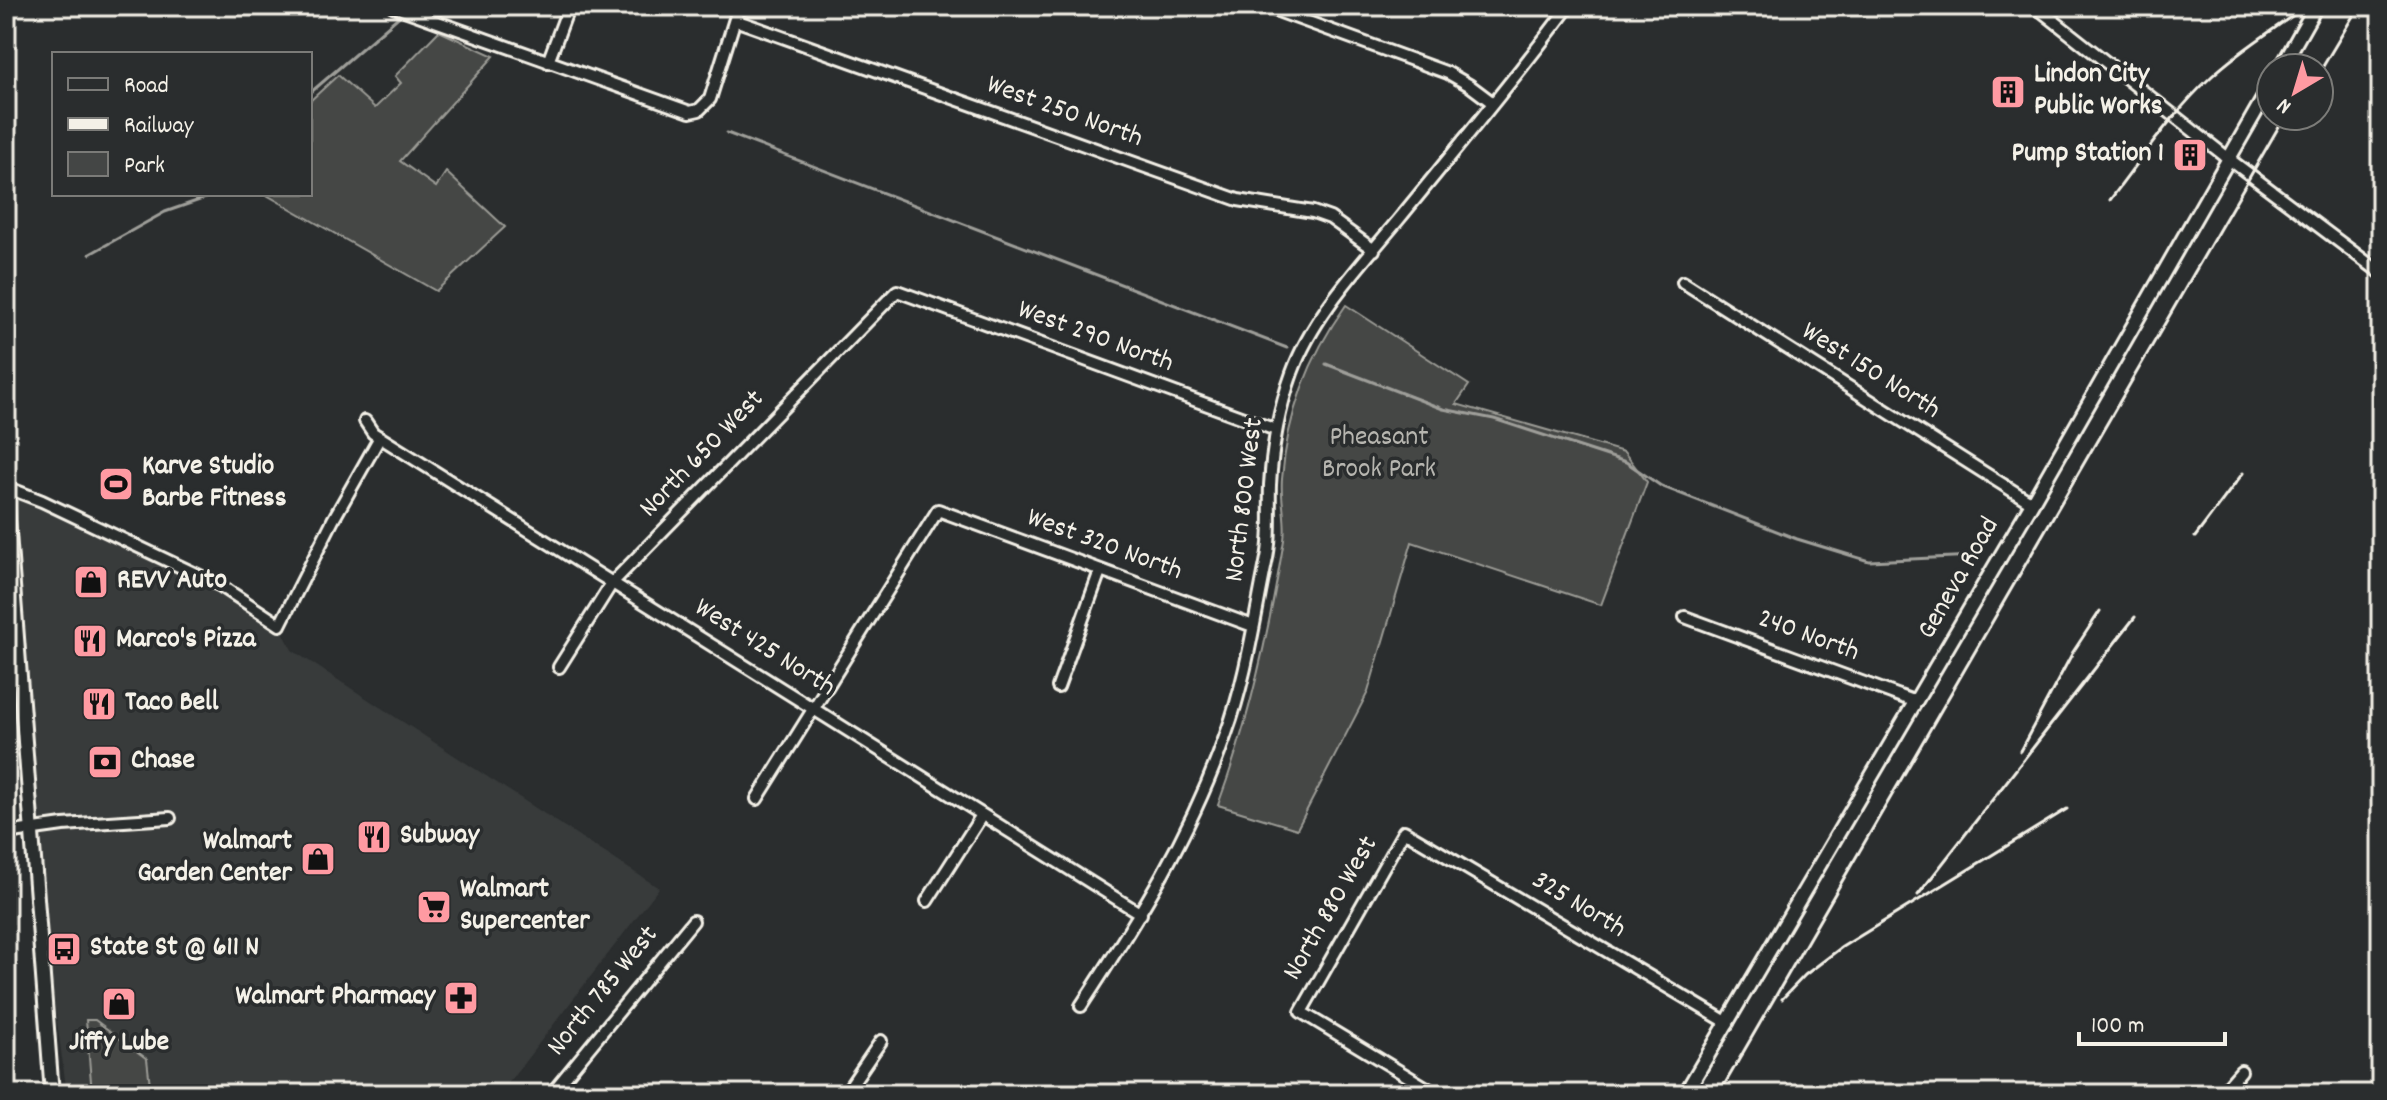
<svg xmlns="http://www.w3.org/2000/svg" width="2387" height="1100" font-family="Dekko,sans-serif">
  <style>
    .built { fill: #373a3a }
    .green { fill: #444645; stroke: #9c9c96; stroke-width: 2 }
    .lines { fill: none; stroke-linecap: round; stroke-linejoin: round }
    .stream { stroke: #9f9f9a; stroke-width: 3 }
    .minor-casing { stroke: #f4f1e8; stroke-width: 16 }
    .major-casing { stroke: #f4f1e8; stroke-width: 18 }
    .minor { stroke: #2a2d2e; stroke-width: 10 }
    .major { stroke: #2a2d2e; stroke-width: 12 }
    .rail { stroke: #f4f1e8; stroke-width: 3 }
    .labels { text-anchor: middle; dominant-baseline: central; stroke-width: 7; stroke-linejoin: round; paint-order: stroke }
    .poi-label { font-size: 28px; font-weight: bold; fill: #f4f1e8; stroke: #2a2d2e; text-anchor: start }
    .street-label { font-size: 28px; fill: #f4f1e8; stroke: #2a2d2e }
    .park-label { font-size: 28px; fill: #b6b5af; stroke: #2a2d2e }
  </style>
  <rect width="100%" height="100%" fill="#2a2d2e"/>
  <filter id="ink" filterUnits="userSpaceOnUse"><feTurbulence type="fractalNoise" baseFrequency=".0125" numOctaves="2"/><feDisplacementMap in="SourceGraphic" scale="16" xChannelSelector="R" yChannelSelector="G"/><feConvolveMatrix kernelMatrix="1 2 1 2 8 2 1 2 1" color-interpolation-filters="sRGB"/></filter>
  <g filter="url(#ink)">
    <path class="built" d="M6 487 221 586 280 625 292 650 659 888 500 1094H67L30 829Z
      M6 851 10 854 15 924 6 925Z"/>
    <path class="green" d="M439 31 494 56 400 161 436 187 446 172 505 227 436 291 265 194H310V101L338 75 375 108 401 83 395 76Z
      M1346 305 1469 385 1456 404 1624 452 1647 482 1601 605 1412 542 1368 692 1297 829 1218 805C1250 719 1269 630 1284 540 1287 520 1280 499 1282 479 1287 414 1308 358 1346 305Z
      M86 1020H95L147 1059 151 1094H92Z"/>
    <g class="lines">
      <path class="stream" d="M310 93 411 6
        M727 133 1287 348
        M90 254 165 212 217 194
        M1326 364 1443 409 1494 419 1626 462 1661 486 1797 539 1869 561 1974 556"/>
      <g class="minor-casing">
        <path id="minor" d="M393 6 690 112 699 110 710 99 739 6
          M1264 6 1448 73 1469 85 1493 103
          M2035 6 2229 159 2381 273
          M735 20 1238 200 1313 212 1330 218 1374 250
          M548 62 569 6
          M1683 282 2032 503
          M365 421 373 433 1141 914
          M6 487 42 501 221 586 280 625 333 520 380 437
          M1685 617 1916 702
          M559 667 612 583 897 291 1276 430
          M1058 687 1100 571
          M757 799 938 510 1253 626
          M6 833 63 825 170 818
          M927 901 982 815
          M1081 1006C1138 919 1192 833 1226 734 1246 679 1254 621 1266 563 1272 537 1269 511 1270 485 1272 447 1279 409 1292 373 1313 315 1360 266 1399 219 1456 149 1515 79 1569 6
          M551 1094 693 921
          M845 1094 881 1041
          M1437 1094 1301 1012 1404 831 1728 1023
          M2221 1094 2241 1071"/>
      </g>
      <g class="major-casing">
        <path id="major" d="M2281 68 2316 6
          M6 494C23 694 35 894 52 1094
          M1685 1094 2032 503 2271 85"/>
      </g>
      <use href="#minor" class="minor"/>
      <use href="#major" class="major"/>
      <path class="rail" d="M2319 73 2359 6
        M2110 200C2142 158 2173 112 2212 76 2241 49 2275 29 2306 6
        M2195 537 2243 473
        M2020 751 2073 652 2100 611
        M1918 895 2135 617
        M1782 999 1805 975 1842 947 2067 809
        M1719 1094 2285 116"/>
    </g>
  </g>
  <defs>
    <g id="building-square" transform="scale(1.8)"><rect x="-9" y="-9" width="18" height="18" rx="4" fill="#ff9aa2" stroke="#2a2d2e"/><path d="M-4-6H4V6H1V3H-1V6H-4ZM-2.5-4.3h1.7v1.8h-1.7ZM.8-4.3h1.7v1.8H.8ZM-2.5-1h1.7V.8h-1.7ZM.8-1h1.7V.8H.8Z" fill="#111"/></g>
    <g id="stadium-square" transform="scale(1.8)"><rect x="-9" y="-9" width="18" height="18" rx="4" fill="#ff9aa2" stroke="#2a2d2e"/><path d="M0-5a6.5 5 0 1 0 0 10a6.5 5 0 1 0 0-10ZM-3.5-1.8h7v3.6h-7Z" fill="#111"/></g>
    <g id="shop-square" transform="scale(1.8)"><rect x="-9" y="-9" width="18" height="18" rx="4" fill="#ff9aa2" stroke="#2a2d2e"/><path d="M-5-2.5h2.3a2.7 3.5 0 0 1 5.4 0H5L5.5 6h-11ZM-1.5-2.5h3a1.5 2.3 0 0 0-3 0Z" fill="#111"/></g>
    <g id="restaurant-square" transform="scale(1.8)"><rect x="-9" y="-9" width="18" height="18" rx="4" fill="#ff9aa2" stroke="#2a2d2e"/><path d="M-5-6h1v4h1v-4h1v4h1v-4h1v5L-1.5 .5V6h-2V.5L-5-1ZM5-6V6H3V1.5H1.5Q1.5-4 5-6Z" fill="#111"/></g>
    <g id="bank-square" transform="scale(1.8)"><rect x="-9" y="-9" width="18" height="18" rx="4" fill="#ff9aa2" stroke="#2a2d2e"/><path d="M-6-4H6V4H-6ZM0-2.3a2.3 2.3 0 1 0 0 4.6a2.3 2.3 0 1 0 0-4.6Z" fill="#111"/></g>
    <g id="supermarket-square" transform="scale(1.8)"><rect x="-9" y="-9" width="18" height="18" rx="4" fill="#ff9aa2" stroke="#2a2d2e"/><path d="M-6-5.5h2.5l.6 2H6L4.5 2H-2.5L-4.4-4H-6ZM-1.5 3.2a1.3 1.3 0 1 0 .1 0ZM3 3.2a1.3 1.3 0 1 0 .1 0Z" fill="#111"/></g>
    <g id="bus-square" transform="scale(1.8)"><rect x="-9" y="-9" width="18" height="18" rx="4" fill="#ff9aa2" stroke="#2a2d2e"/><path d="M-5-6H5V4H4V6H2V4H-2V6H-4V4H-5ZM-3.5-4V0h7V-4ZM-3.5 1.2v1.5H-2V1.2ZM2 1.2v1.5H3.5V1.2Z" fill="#111"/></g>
    <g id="pharmacy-square" transform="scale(1.8)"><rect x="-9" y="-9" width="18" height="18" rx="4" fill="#ff9aa2" stroke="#2a2d2e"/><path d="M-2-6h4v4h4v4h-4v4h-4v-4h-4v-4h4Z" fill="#111"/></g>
  </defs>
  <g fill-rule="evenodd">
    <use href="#building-square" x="2008" y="92"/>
    <use href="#building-square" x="2190" y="155"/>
    <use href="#stadium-square" x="116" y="484"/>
    <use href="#shop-square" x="91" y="582"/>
    <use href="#restaurant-square" x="90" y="641"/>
    <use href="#restaurant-square" x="99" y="704"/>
    <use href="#bank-square" x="105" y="762"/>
    <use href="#restaurant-square" x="374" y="837"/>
    <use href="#shop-square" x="318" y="859"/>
    <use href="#supermarket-square" x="434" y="907"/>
    <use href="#bus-square" x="64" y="949"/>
    <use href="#pharmacy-square" x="461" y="998"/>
    <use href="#shop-square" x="119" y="1004"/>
  </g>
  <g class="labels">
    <g class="poi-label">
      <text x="2034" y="76">Lindon City<tspan x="2034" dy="32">Public Works</tspan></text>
      <text x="2164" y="155" text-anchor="end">Pump Station 1</text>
      <text x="142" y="468">Karve Studio<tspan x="142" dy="32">Barbe Fitness</tspan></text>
      <text x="117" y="582">REVV Auto</text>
      <text x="116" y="641">Marco's Pizza</text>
      <text x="125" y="704">Taco Bell</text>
      <text x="131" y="762">Chase</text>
      <text x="400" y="837">Subway</text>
      <text x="292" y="843" text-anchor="end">Walmart<tspan x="292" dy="32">Garden Center</tspan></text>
      <text x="460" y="891">Walmart<tspan x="460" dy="32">Supercenter</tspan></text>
      <text x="90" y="949">State St @ 611 N</text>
      <text x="435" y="998" text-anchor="end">Walmart Pharmacy</text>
      <text x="119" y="1044" text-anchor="middle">Jiffy Lube</text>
    </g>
    <g class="street-label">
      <text transform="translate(1064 113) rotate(20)">West 250 North</text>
      <text transform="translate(1095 338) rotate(20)">West 290 North</text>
      <text transform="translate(1870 372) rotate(32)">West 150 North</text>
      <text transform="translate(703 455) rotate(-46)">North 650 West</text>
      <text transform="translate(1246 500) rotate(-83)">North 800 West</text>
      <text transform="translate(1104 546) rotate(20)">West 320 North</text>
      <text transform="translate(1960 579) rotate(-60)">Geneva Road</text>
      <text transform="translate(1808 637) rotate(20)">240 North</text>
      <text transform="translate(764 649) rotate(32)">West 425 North</text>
      <text transform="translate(1578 906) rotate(31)">325 North</text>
      <text transform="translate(1332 909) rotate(-60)">North 880 West</text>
      <text transform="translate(604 992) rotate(-51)">North 785 West</text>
    </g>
    <g class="park-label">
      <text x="1379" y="439">Pheasant<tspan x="1379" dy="32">Brook Park</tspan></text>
    </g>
  </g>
  <rect width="2387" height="1100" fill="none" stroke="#2a2d2e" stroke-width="32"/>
  <rect x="16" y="16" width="2355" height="1068" fill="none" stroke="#f4f1e8" stroke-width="3" filter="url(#ink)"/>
  <rect x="52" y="52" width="260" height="144" fill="#2a2d2e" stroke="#7b7b78" stroke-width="2"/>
  <rect x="68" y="78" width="40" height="12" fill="#2a2d2e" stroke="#7b7b78" stroke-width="2"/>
  <text x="124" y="92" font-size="24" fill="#f4f1e8">Road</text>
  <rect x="68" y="118" width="40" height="12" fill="#f4f1e8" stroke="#7b7b78" stroke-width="2"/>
  <text x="124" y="132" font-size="24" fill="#f4f1e8">Railway</text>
  <rect x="68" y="152" width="40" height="24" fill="#444645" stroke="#7b7b78" stroke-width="2"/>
  <text x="124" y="172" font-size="24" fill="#f4f1e8">Park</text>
  <g transform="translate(2295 92) rotate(218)"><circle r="38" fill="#2a2d2e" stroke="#7b7b78" stroke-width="2"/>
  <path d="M0-6L14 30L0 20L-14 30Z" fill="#ff9aa2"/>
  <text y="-12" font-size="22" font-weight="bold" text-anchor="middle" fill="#f4f1e8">N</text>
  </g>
  <path d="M2079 1032v12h146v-12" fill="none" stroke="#f4f1e8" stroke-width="4"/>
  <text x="2091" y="1032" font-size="24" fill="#f4f1e8" stroke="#2a2d2e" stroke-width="6" paint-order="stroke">100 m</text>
</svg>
